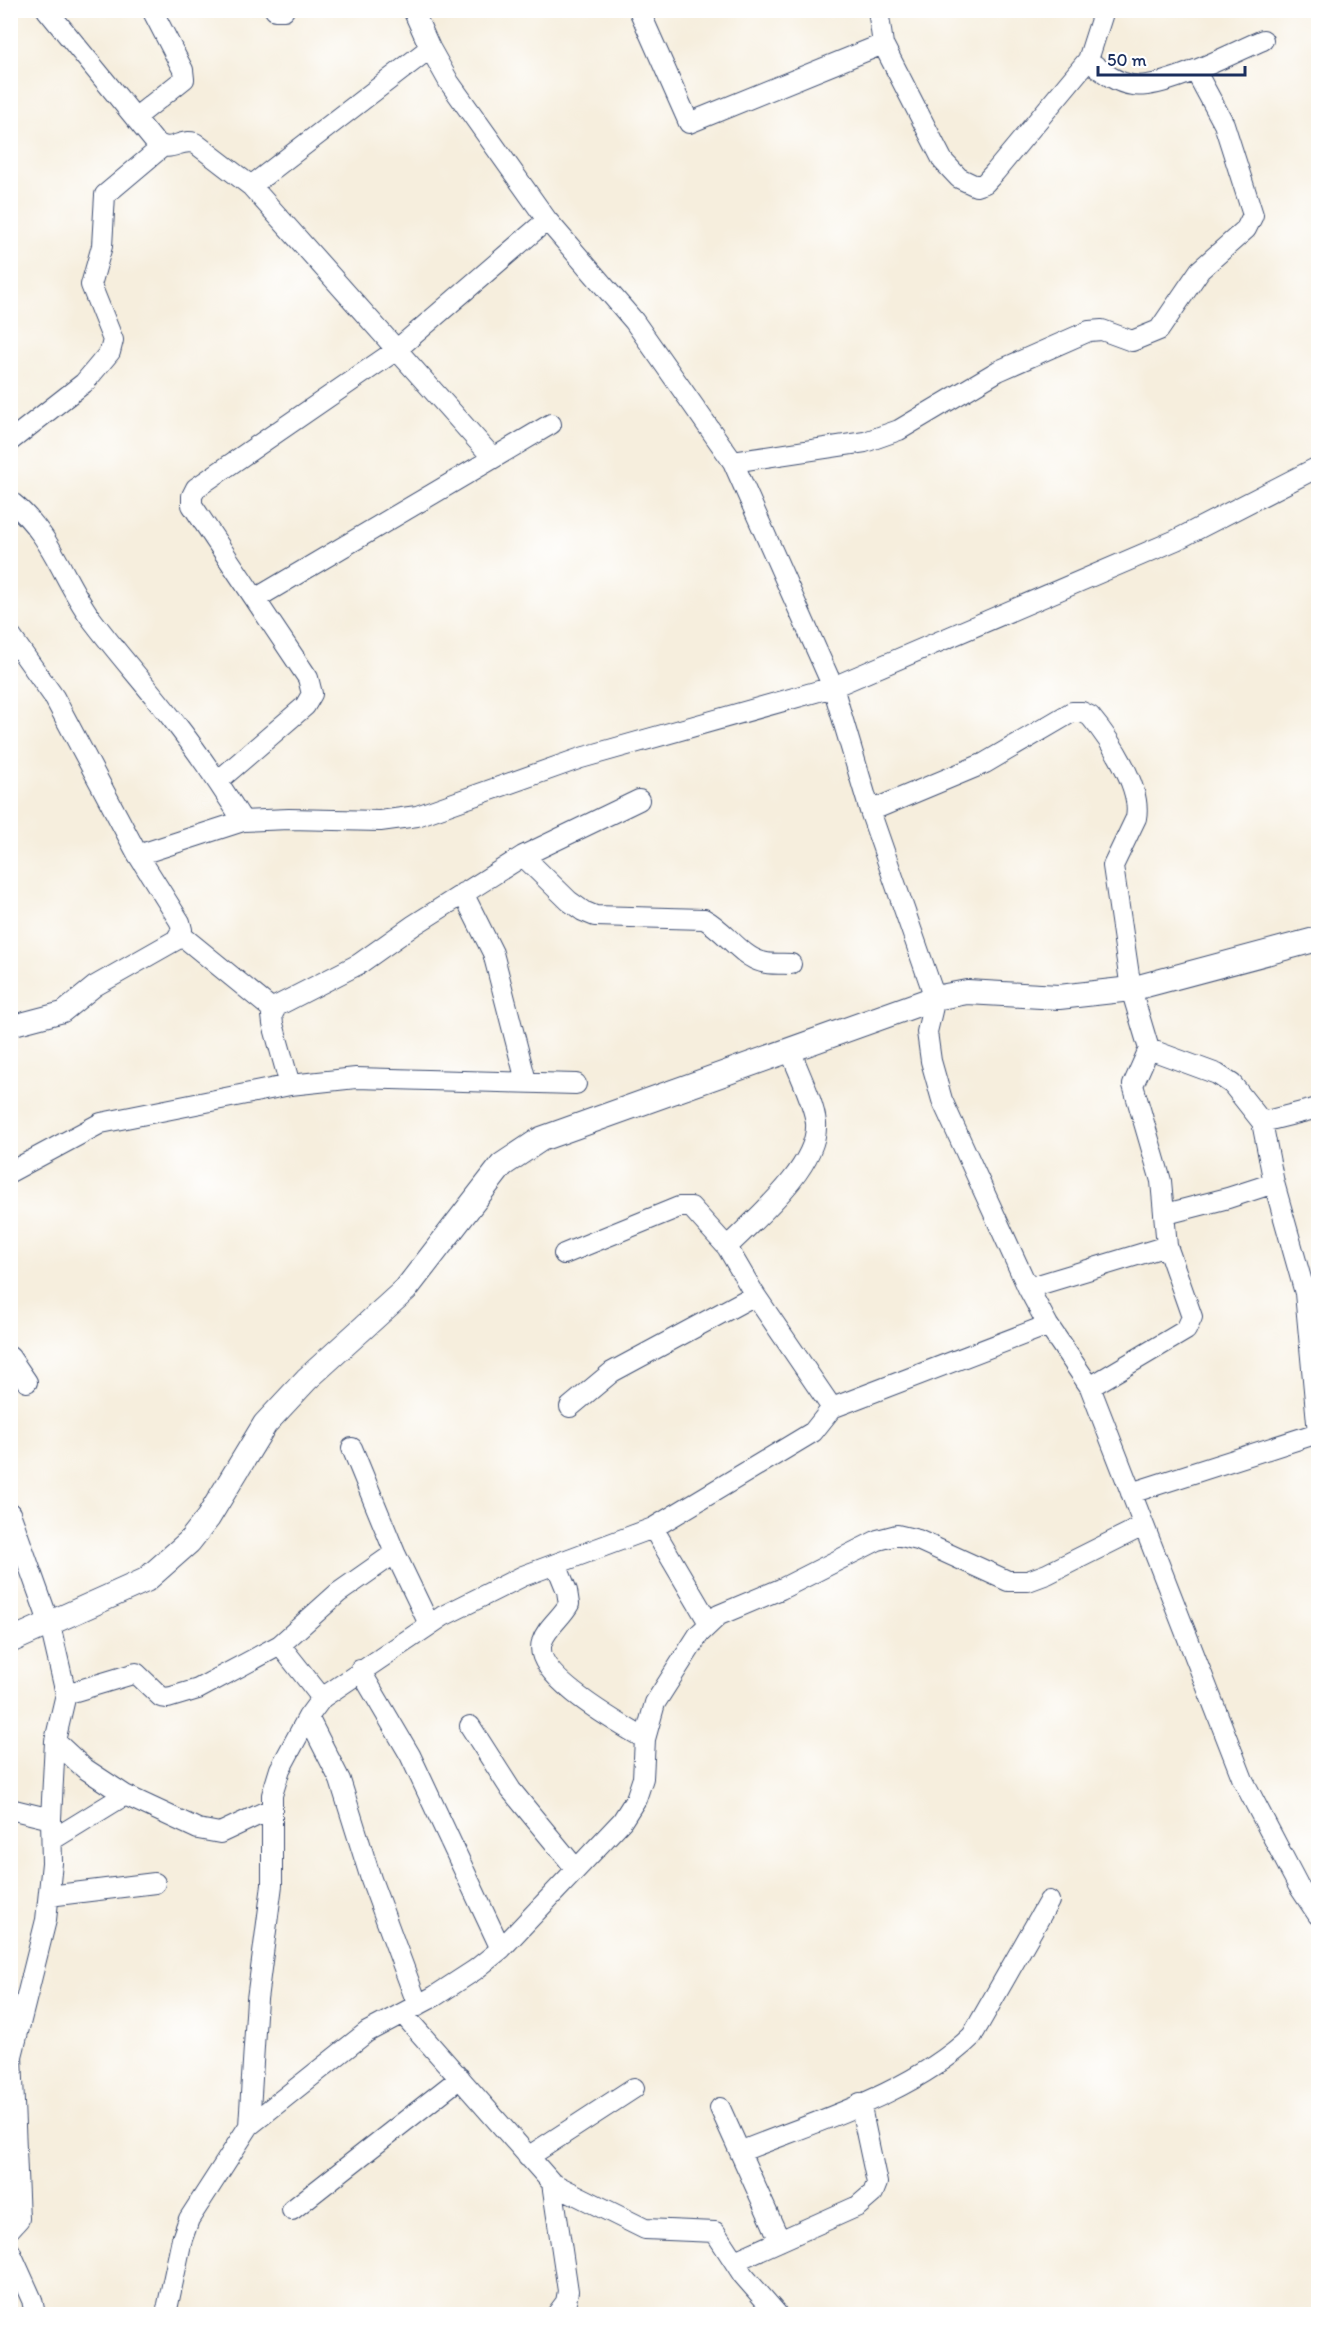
<svg xmlns="http://www.w3.org/2000/svg" width="1329" height="2325" font-family="Itim,sans-serif">
  <style>
    .lines { fill: none; stroke-linecap: round; stroke-linejoin: round }
    .minor-casing { stroke: #3c4c71; stroke-width: 22 }
    .tertiary-casing { stroke: #3c4c71; stroke-width: 26 }
    .minor { stroke: #fff; stroke-width: 20 }
    .tertiary { stroke: #fff; stroke-width: 24 }
  </style>
  <rect width="100%" height="100%" fill="#fff"/>
  <filter id="ink" filterUnits="userSpaceOnUse"><feTurbulence type="fractalNoise" baseFrequency=".0167" numOctaves="2"/><feDisplacementMap in="SourceGraphic" scale="12" xChannelSelector="R" yChannelSelector="G"/><feConvolveMatrix kernelMatrix="1 2 1 2 8 2 1 2 1" color-interpolation-filters="sRGB"/></filter>
  <filter id="wash" filterUnits="userSpaceOnUse"><feTurbulence type="fractalNoise" baseFrequency=".008" numOctaves="4" result="noise"/><feDisplacementMap in="SourceGraphic" scale="24" xChannelSelector="R" yChannelSelector="G"/><feGaussianBlur stdDeviation="1.35" result="paint"/><feColorMatrix in="noise" values="0 0 0 0 0 0 0 0 0 0 0 0 0 0 0 0 0 1.4 0 .05"/><feComposite in="paint" operator="in"/></filter>
  <g filter="url(#wash)">
    <rect width="100%" height="100%" fill="#f6eedd"/>
  </g>
  <g filter="url(#ink)">
    <g class="lines">
      <g class="minor-casing">
        <path id="minor" d="M47 10 154 141C173 155 177 138 195 143L251 186 493 458
          M275 10H284
          M413 10 430 48 449 82 547 220 634 321 733 462 833 687 870 811 935 998 927 1032 931 1061 942 1100 1028 1288 1048 1325 1090 1387 1243 1780 1298 1885 1318 1915
          M639 10 689 123 883 44 878 10
          M883 44 943 161 959 178 976 186 985 183 995 172 1088 60 1104 10
          M1088 60C1102 71 1114 82 1132 85 1162 91 1234 52 1263 40
          M135 118 184 79 183 70 152 10
          M251 186 430 48
          M10 441 84 383 110 352 113 340 91 285 102 246 105 195 162 147
          M733 462 865 442 899 430 998 371 1089 331 1102 330 1132 341 1159 330 1200 270 1246 229 1253 215 1224 124 1195 70
          M10 501C52 534 61 576 90 617 116 652 146 685 173 720 198 752 221 786 243 821
          M255 599 551 424
          M10 635 54 697 138 855 180 922 182 930 176 940 95 986 63 1012 10 1026
          M218 781 305 706 312 694 308 678 192 505V496L196 488 395 351 547 220
          M870 811 985 763 1072 712H1082L1090 716C1110 740 1142 787 1136 818L1113 866 1131 989 1149 1049 1133 1085 1161 1181 1167 1246 1192 1317 1186 1330 1090 1387
          M138 855 243 821 289 819 380 821 417 816 581 758 833 687 1176 540 1318 467
          M523 856 569 901 583 911 595 916 704 919C725 930 740 956 762 962 771 965 782 963 791 964
          M463 893 493 953 526 1081
          M181 935 273 1010
          M1149 1049 1217 1074 1232 1084 1262 1122 1274 1183 1305 1293 1318 1433
          M290 1085 273 1024 272 1015 277 1006 359 964 414 925 523 856 639 800
          M1262 1122 1318 1108
          M10 1172 101 1123 290 1085 356 1078 576 1084
          M1166 1214 1228 1198 1274 1183
          M727 1247C755 1219 819 1166 816 1123 814 1102 797 1070 790 1049
          M564 1254 679 1207H691L727 1247 755 1295 832 1408
          M1028 1288 1167 1246
          M10 1357 27 1382
          M570 1407 612 1372 755 1295
          M352 1448 395 1553 429 1624
          M1131 1493 1318 1433
          M10 1513 50 1625 66 1694 55 1741 51 1819 52 1863 46 1920 12 2056 19 2219 10 2229
          M653 1528 709 1623
          M556 1564 567 1591 569 1604C562 1617 546 1628 542 1642 531 1675 620 1724 645 1739
          M280 1645 322 1698
          M360 1670 410 1755 501 1949
          M66 1694 136 1673 161 1697 168 1698 198 1689 280 1645 338 1593 395 1553
          M308 1717 340 1780 371 1879 418 2006
          M470 1726 511 1790 576 1869
          M55 1741 84 1768 125 1795 198 1829 220 1833 271 1809
          M10 1809 51 1819
          M52 1840 125 1795
          M49 1896 155 1883
          M403 2014 552 2183 645 2229 715 2232 743 2275 777 2314
          M720 2108 780 2241
          M249 2126 367 2032 435 1996 475 1970 501 1949 622 1821 636 1799 643 1778 645 1739 655 1703 699 1634 719 1615 781 1589 878 1540 897 1535 918 1540 1008 1581H1028L1047 1574 1143 1526
          M742 2151C817 2121 913 2093 972 2036L1049 1901
          M528 2157 634 2088
          M552 2183 568 2291 566 2302 557 2314
          M292 2210 460 2078
          M10 2251 32 2300 35 2314
          M735 2261 858 2206 873 2193 877 2183 860 2103
          M166 2314 182 2239 189 2219 249 2126 257 1999 272 1885V1795L280 1769 308 1717 322 1698 443 1616 523 1576 653 1528 813 1432 832 1408 1048 1325"/>
      </g>
      <g class="tertiary-casing">
        <path id="tertiary" d="M10 1641 146 1580 189 1542 208 1518 265 1424 307 1379 406 1289 502 1165 541 1139 935 998 967 992 1059 997 1131 989 1318 939"/>
      </g>
      <use href="#minor" class="minor"/>
      <use href="#tertiary" class="tertiary"/>
    </g>
  </g>
  <rect width="1329" height="2325" fill="none" stroke="#fff" stroke-width="36"/>
  <path d="M1098 66v9h147v-9" fill="none" stroke="#1b2f5e" stroke-width="3"/>
  <text x="1107" y="66" font-size="18" fill="#1b2f5e" stroke="#ffffff" stroke-width="4.5" paint-order="stroke">50 m</text>
</svg>
